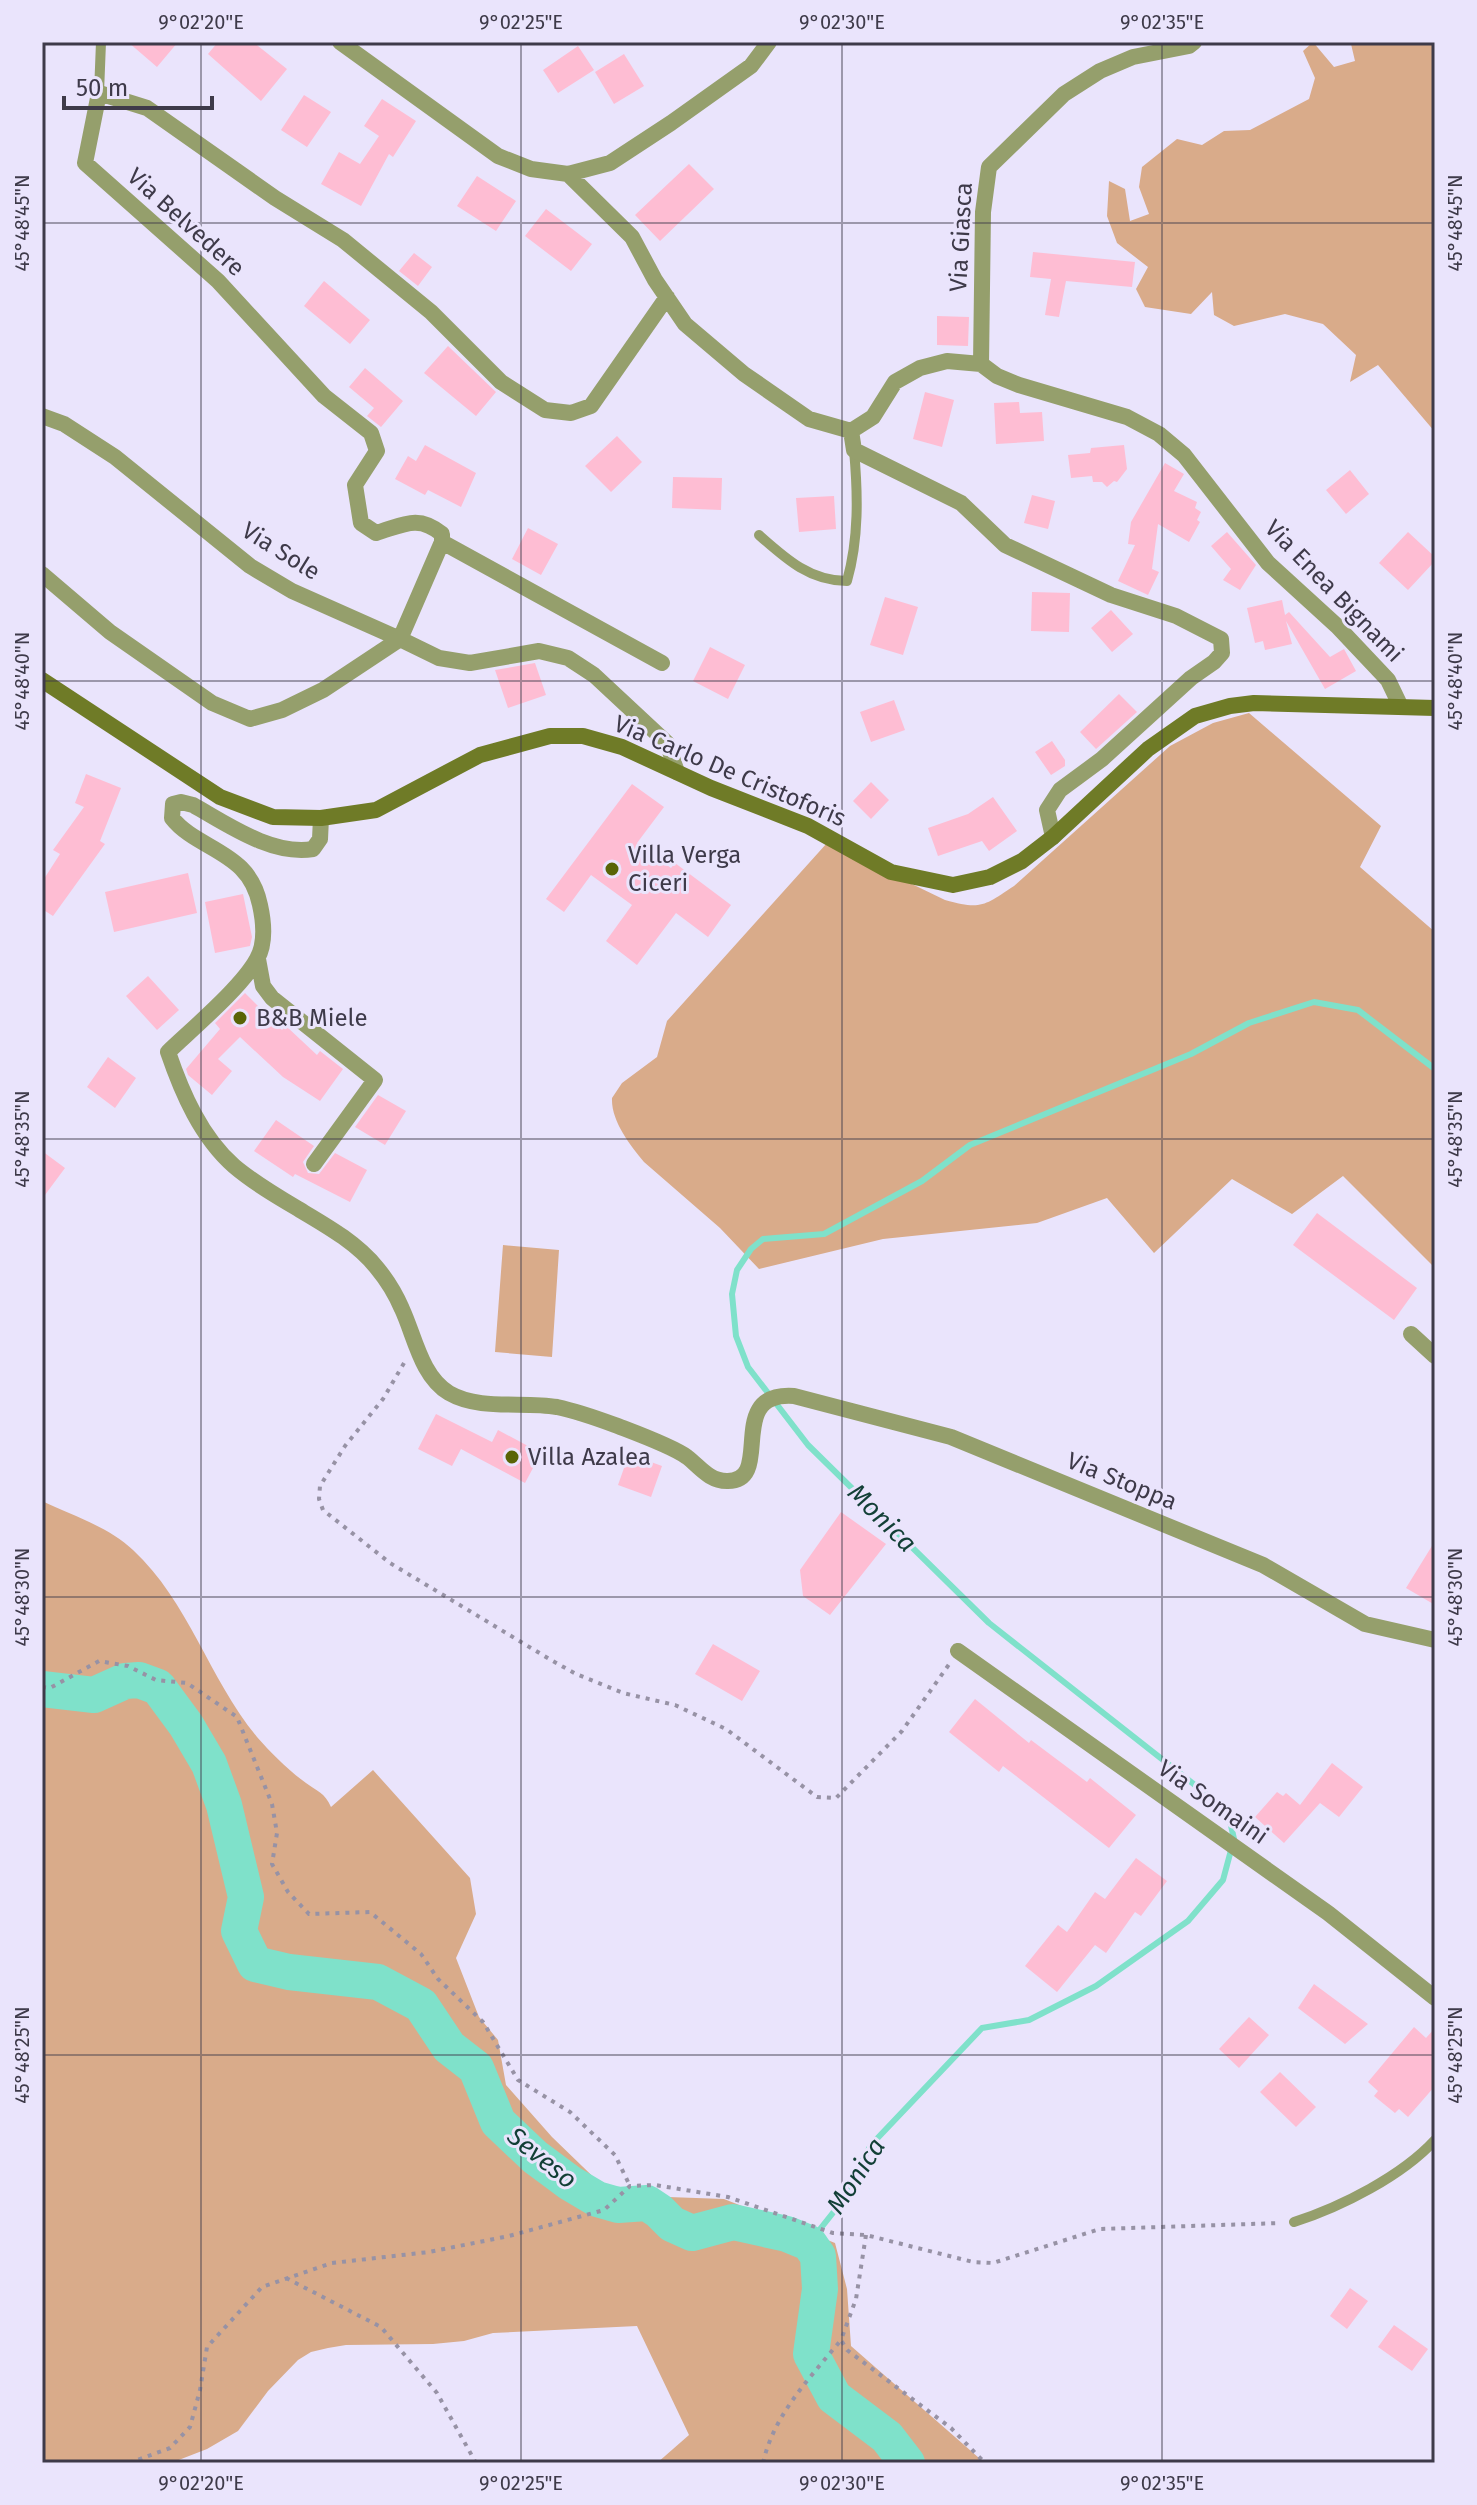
<svg xmlns="http://www.w3.org/2000/svg" width="1477" height="2505" font-family="'Fira Sans',sans-serif">
  <style>
    .green { fill: #d9ab8a }
    .lines { fill: none; stroke-linecap: round; stroke-linejoin: round }
    .stream { stroke: #7fe1ca; stroke-width: 6 }
    .river { stroke: #7fe1ca; stroke-width: 36 }
    .building { fill: #febdd3 }
    .path { stroke: #9792a5; stroke-width: 4; stroke-dasharray: 4 6; stroke-linecap: butt }
    .lane { stroke: #959f6c; stroke-width: 10 }
    .street { stroke: #959f6c; stroke-width: 16 }
    .secondary { stroke: #6f7b27; stroke-width: 16 }
    .ticks { fill: none; stroke: #3e3a49; stroke-width: 2; stroke-opacity: 0.45 }
    .poi-dot { fill: #596406; stroke: #eae4fc; stroke-width: 3 }
    .labels { text-anchor: middle; dominant-baseline: central; stroke-width: 6; stroke-linejoin: round; paint-order: stroke }
    .street-label { font-size: 24px; fill: #3e3a49; stroke: #eae4fc }
    .poi-label { font-size: 24px; fill: #3e3a49; stroke: #eae4fc; text-anchor: start }
    .water-label { font-size: 26px; font-style: italic; fill: #123f36; stroke: #eae4fc }
    .neatline { fill: none; stroke: #3e3a49; stroke-width: 3 }
    .ticks-label { font-size: 20px; text-anchor: middle; fill: #3e3a49 }
  </style>
  <rect width="100%" height="100%" fill="#eae4fc"/>
  <path class="green" d="M1313 42 1334 67 1355 61 1351 44 1347 42H1435V432L1378 365 1350 382 1356 355 1323 324 1285 314 1234 326 1214 315 1212 292 1191 314 1145 307 1136 289 1148 267 1117 243 1107 216 1109 181 1125 189 1130 221 1149 214 1139 187 1142 167 1177 139 1202 145 1224 131 1250 130 1309 99 1315 78 1303 51Z
    M1249 713 1381 826 1360 867 1435 932V1268L1343 1176 1292 1214 1232 1179 1154 1253 1107 1198 1037 1223 883 1239 759 1269 720 1228 644 1162C630 1145 611 1121 612 1098L622 1083 657 1057 667 1021 827 843 945 900C981 910 984 906 1014 886L1170 746 1213 723Z
    M503 1245 559 1250 552 1357 495 1352Z
    M42 1501C71 1515 109 1527 133 1550 189 1602 209 1679 257 1737 271 1753 288 1770 306 1783 317 1791 325 1793 331 1807L373 1770 470 1878 476 1914 456 1958 479 2017 498 2040 506 2085 552 2137 612 2195 724 2199 835 2243 847 2289 851 2346 979 2458 981 2463H657L689 2435 637 2326 493 2333 464 2341 433 2344 346 2345 328 2348 311 2352 298 2360 268 2391 238 2431 207 2449 171 2463H42Z"/>
  <g class="lines">
    <path class="stream" d="M809 2243 836 2209 871 2145 982 2028 1029 2020 1096 1986 1188 1921 1223 1880 1234 1839 1230 1821 1219 1804 989 1623 808 1445 748 1367 736 1336 732 1294 737 1270 751 1249 763 1239 824 1234 922 1181 970 1145 1191 1054 1249 1023 1314 1002 1358 1010 1435 1069"/>
    <path class="river" d="M42 1689 94 1695 125 1681 139 1680 158 1687 186 1725 209 1764 224 1805 246 1897 239 1931 255 1964 289 1972 378 1982 421 2005 449 2047 476 2068 498 2122 535 2157 570 2183 597 2199 618 2205 647 2203 659 2211 672 2224 692 2233 733 2222 787 2234 809 2243 818 2256 820 2289 811 2354 834 2397 887 2437 907 2463"/>
  </g>
  <path class="building" d="M128 42H178L157 67Z
    M218 42H253L287 69 261 101 208 54Z
    M578 46 594 70 558 93 543 70Z
    M624 54 644 86 614 104 595 72Z
    M304 95 331 112 307 147 281 130Z
    M382 99 416 121 393 157 389 154 361 206 321 184 339 152 360 164 379 136 364 126Z
    M689 164 714 189 660 241 635 215Z
    M477 176 516 201 496 231 457 206Z
    M546 209 592 244 571 271 525 236Z
    M1033 252 1135 262 1132 287 1066 281 1059 317 1045 315 1051 279 1030 277Z
    M414 253 432 267 418 286 399 271Z
    M324 281 370 320 350 344 304 306Z
    M937 316 969 317 968 346 937 345Z
    M448 346 496 392 476 416 424 373Z
    M365 368 403 401 381 427 367 416 374 408 349 387Z
    M925 392 954 400 942 447 913 439Z
    M1019 402 1020 413 1042 412 1044 441 996 444 994 403Z
    M617 436 642 462 611 492 585 466Z
    M425 445 476 473 461 507 428 490 425 495 395 479 408 456 416 461Z
    M1124 445 1127 469 1117 482 1114 481 1107 487 1102 482H1093L1092 476 1071 478 1068 455 1090 453 1091 448Z
    M1165 463 1184 474 1174 491 1197 502 1195 508 1201 512 1197 520 1200 522 1189 542 1158 524 1152 569 1159 572 1148 595 1118 581 1135 545 1128 544 1131 522Z
    M1350 470 1369 494 1346 514 1326 490Z
    M673 477 722 478 721 510 672 508Z
    M1032 495 1055 501 1048 529 1024 523Z
    M834 496 836 529 799 532 796 498Z
    M528 528 558 544 541 575 512 559Z
    M1227 532 1256 565 1240 590 1223 580 1231 569 1211 546Z
    M1408 532 1435 557V561L1408 590 1379 563Z
    M1032 592 1070 593 1069 632 1031 631Z
    M885 597 918 607 903 655 870 645Z
    M1282 600 1285 615 1289 612 1330 657 1344 649 1356 671 1325 689 1286 621 1292 644 1265 650 1263 641 1255 643 1247 608Z
    M1111 610 1133 634 1112 652 1091 628Z
    M710 647 745 665 728 699 693 681Z
    M535 663 546 695 508 708 495 670Z
    M1119 694 1137 712 1096 749 1080 732Z
    M894 700 905 730 871 742 860 712Z
    M1052 741 1065 760V766L1051 775 1035 752Z
    M86 774 121 788 100 841 105 844 53 916 42 909V882L60 854 53 850 84 807 75 803Z
    M871 782 889 800 871 819 853 801Z
    M632 784 664 807 637 843 671 868 675 863 731 905 708 937 676 913 637 965 606 941 632 905 591 875 564 912 546 899Z
    M993 797 1017 831 989 851 982 841 938 856 928 828 968 814Z
    M188 873 197 913 114 932 105 892Z
    M243 894 252 937 250 946 215 953 205 902Z
    M148 976 179 1010 157 1030 126 996Z
    M245 993 282 1030 286 1026 317 1055 320 1051 343 1069 320 1101 283 1077 240 1037 218 1059 232 1071 212 1095 188 1075 186 1069 220 1029 215 1023Z
    M108 1057 136 1078 115 1108 87 1087Z
    M378 1095 406 1111 385 1145 355 1127Z
    M276 1120 314 1146 303 1162 308 1173 319 1174 335 1153 367 1170 350 1202 295 1174 293 1177 254 1151Z
    M42 1151 65 1168 42 1199Z
    M1317 1213 1417 1288 1394 1320 1293 1245Z
    M436 1414 492 1442 498 1430 541 1453 525 1483 461 1449 452 1466 418 1449Z
    M629 1454 662 1466 651 1497 618 1485Z
    M841 1512 886 1544 830 1615 803 1596 800 1570Z
    M1435 1541V1605L1406 1588Z
    M713 1644 760 1671 742 1701 695 1674Z
    M975 1699 1029 1743 1031 1740 1087 1782 1090 1778 1136 1815 1109 1848 1003 1766 999 1772 949 1732Z
    M1332 1763 1363 1787 1339 1817 1320 1803 1284 1843 1255 1817 1277 1792 1283 1796 1286 1793 1300 1805Z
    M1136 1858 1167 1881 1141 1916 1135 1912 1106 1953 1095 1945 1057 1992 1025 1966 1058 1925 1067 1932 1095 1892 1105 1899Z
    M1314 1984 1368 2024 1345 2044 1298 2008Z
    M1249 2017 1269 2035 1239 2068 1219 2049Z
    M1414 2027 1426 2038 1435 2028V2086L1408 2117 1399 2109 1395 2113 1374 2096 1378 2091 1368 2082Z
    M1280 2072 1316 2107 1296 2127 1260 2092Z
    M1350 2288 1368 2301 1347 2329 1330 2316Z
    M1394 2325 1428 2349 1412 2371 1378 2347Z"/>
  <g class="lines">
    <path class="path" d="M404 1363 383 1399 345 1446 320 1486 319 1499 323 1510 390 1563 551 1660 576 1674 623 1693 675 1705 726 1729 817 1797 836 1798 902 1731 950 1663
      M42 1687 50 1688 99 1661 128 1666 156 1680 187 1683 237 1717 272 1804 277 1833 272 1864 288 1892 309 1914 370 1912 421 1954 438 1979 483 2022 518 2080 570 2112 615 2155 630 2186
      M866 2235 856 2299 841 2340 847 2350 951 2428 985 2463
      M286 2278 381 2327 437 2393 476 2463
      M129 2463 170 2448 190 2427 200 2390 207 2347 262 2287 332 2263 429 2252 509 2236 604 2210 630 2186 655 2185 728 2197 833 2233 866 2235 973 2262 993 2263 1100 2229 1280 2223
      M763 2463C774 2414 810 2378 841 2340"/>
    <path class="lane" d="M99 93 101 42
      M759 535C786 559 810 581 847 581 859 539 858 494 854 450
      M1294 2222C1341 2207 1402 2176 1435 2140"/>
    <path class="street" d="M340 42 498 156 531 169 568 174 632 237 655 280 685 324 744 374 809 419 851 431 873 417 895 382 920 368 947 361 981 364 997 376 1019 385 1127 417 1159 434 1184 455 1268 563 1337 626 1388 680 1400 705
      M568 174 610 163 671 123 751 66 769 42
      M667 297 591 406 571 413 545 410 501 382 431 312 343 240 275 198 147 108 99 93 85 163 218 281 324 396 371 433 377 451 355 485 361 523 376 533C403 525 418 514 442 534V542L400 639 439 658 470 663 539 651 568 658 594 675 667 743 677 772
      M981 364 983 212 989 167 1064 94 1100 71 1133 57 1189 46 1194 42
      M42 416 64 424 115 457 250 566 292 591 400 639
      M851 431 854 450 961 503 1005 545 1111 595 1176 616 1221 639 1222 653 1214 662 1191 678 1102 759 1060 790 1047 810 1053 837
      M442 542 662 663
      M42 574 110 632 212 703 250 719 282 710 323 690 400 639
      M321 818 320 839 313 849C272 856 227 824 193 805L181 802 173 804 172 818C189 840 221 848 241 868 252 879 257 890 260 905 264 923 266 943 257 959 242 987 192 1029 168 1052 182 1093 201 1137 234 1166 254 1183 278 1197 300 1210 327 1226 357 1243 377 1268 387 1280 396 1295 402 1309 415 1337 421 1376 449 1393 480 1411 523 1401 557 1407 576 1411 596 1418 615 1425 633 1432 672 1446 687 1457 700 1467 709 1481 727 1481 776 1482 723 1391 794 1396L951 1437 1263 1565 1365 1624 1435 1640
      M258 959 263 986 272 998 375 1080 314 1164
      M1411 1334 1435 1356
      M958 1651 1328 1913 1435 1998"/>
    <path class="secondary" d="M42 680 220 797 273 817 321 818 376 810 480 755 550 736H583L622 747 711 788 808 826 891 872 953 885 990 877 1022 861 1053 837 1148 749 1195 716 1230 706 1254 703 1435 708"/>
  </g>
  <path class="ticks" d="M201 42V2463M521 42V2463M842 42V2463M1162 42V2463M42 223H1435M42 681H1435M42 1139H1435M42 1597H1435M42 2055H1435"/>
  <g class="poi-dot">
    <circle cx="612" cy="869" r="8"/>
    <circle cx="240" cy="1018" r="8"/>
    <circle cx="512" cy="1457" r="8"/>
  </g>
  <g class="labels">
    <g class="street-label">
      <text transform="translate(186 222) rotate(42)">Via Belvedere</text>
      <text transform="translate(961 237) rotate(-87)">Via Giasca</text>
      <text transform="translate(281 551) rotate(32)">Via Sole</text>
      <text transform="translate(1334 591) rotate(46)">Via Enea Bignami</text>
      <text transform="translate(730 771) rotate(23)">Via Carlo De Cristoforis</text>
      <text transform="translate(1122 1481) rotate(22)">Via Stoppa</text>
      <text transform="translate(1213 1802) rotate(35)">Via Somaini</text>
    </g>
    <g class="poi-label">
      <text x="628" y="855">Villa Verga<tspan x="628" dy="28">Ciceri</tspan></text>
      <text x="256" y="1018">B&amp;B Miele</text>
      <text x="528" y="1457">Villa Azalea</text>
    </g>
    <g class="water-label">
      <text transform="translate(882 1518) rotate(45)">Monica</text>
      <text transform="translate(542 2158) rotate(39)">Seveso</text>
      <text transform="translate(856 2176) rotate(-57)">Monica</text>
    </g>
  </g>
  <rect width="1477" height="2505" fill="none" stroke="#eae4fc" stroke-width="88"/>
  <path d="M64 96v12h148v-12" fill="none" stroke="#3e3a49" stroke-width="4"/>
  <text x="76" y="96" font-size="24" fill="#3e3a49" stroke="#eae4fc" stroke-width="6" paint-order="stroke">50 m</text>
  <rect x="44" y="44" width="1389" height="2417" class="neatline"/>
  <g class="ticks-label">
    <text x="201" y="29">9°02'20"E</text>
    <text x="521" y="29">9°02'25"E</text>
    <text x="842" y="29">9°02'30"E</text>
    <text x="1162" y="29">9°02'35"E</text>
    <text transform="translate(22 223) rotate(-90)" y="7">45°48'45"N</text>
    <text transform="translate(1455 223) rotate(-90)" y="7">45°48'45"N</text>
    <text transform="translate(22 681) rotate(-90)" y="7">45°48'40"N</text>
    <text transform="translate(1455 681) rotate(-90)" y="7">45°48'40"N</text>
    <text transform="translate(22 1139) rotate(-90)" y="7">45°48'35"N</text>
    <text transform="translate(1455 1139) rotate(-90)" y="7">45°48'35"N</text>
    <text transform="translate(22 1597) rotate(-90)" y="7">45°48'30"N</text>
    <text transform="translate(1455 1597) rotate(-90)" y="7">45°48'30"N</text>
    <text transform="translate(22 2055) rotate(-90)" y="7">45°48'25"N</text>
    <text transform="translate(1455 2055) rotate(-90)" y="7">45°48'25"N</text>
    <text x="201" y="2490">9°02'20"E</text>
    <text x="521" y="2490">9°02'25"E</text>
    <text x="842" y="2490">9°02'30"E</text>
    <text x="1162" y="2490">9°02'35"E</text>
  </g>
</svg>
